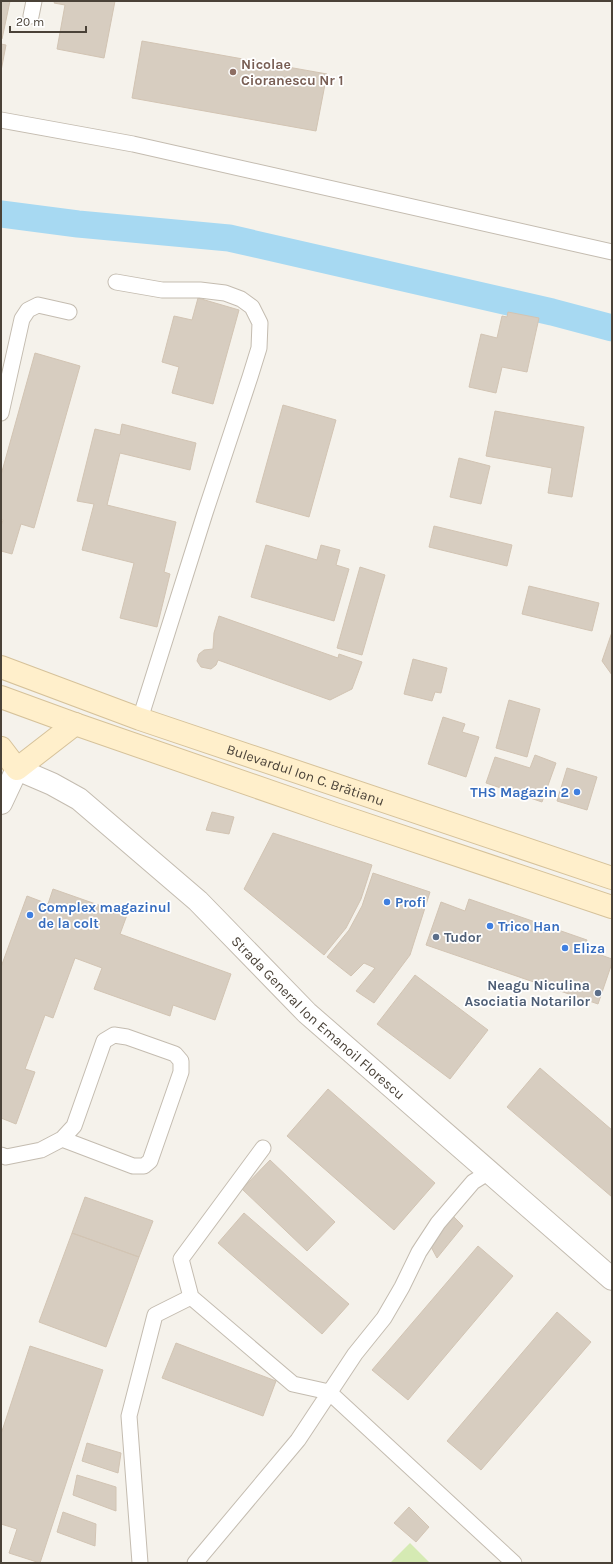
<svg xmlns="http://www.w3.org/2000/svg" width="613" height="1564" font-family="Karla,sans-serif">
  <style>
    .green { fill: #d5eab3 }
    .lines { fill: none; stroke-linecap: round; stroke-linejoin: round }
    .canal { stroke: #a7d9f2; stroke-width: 27 }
    .building { fill: #d7cdc0; stroke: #d2c4b3 }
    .lane-casing { stroke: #c4bcb0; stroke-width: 17 }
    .street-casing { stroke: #c4bcb0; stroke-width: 24 }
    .secondary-casing { stroke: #d6c29a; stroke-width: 24 }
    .lane { stroke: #fff; stroke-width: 15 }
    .street { stroke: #fff; stroke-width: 22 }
    .secondary { stroke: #ffefcb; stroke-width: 22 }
    .education-dot { fill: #8d6e63; stroke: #fff; stroke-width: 1.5 }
    .shop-dot { fill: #3f7fe0; stroke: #fff; stroke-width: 1.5 }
    .service-dot { fill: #5c6f8a; stroke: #fff; stroke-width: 1.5 }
    .labels { text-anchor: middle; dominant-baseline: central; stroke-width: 3.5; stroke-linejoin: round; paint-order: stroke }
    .education-label { font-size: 14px; font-weight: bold; fill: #785e54; stroke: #fff; text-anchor: start }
    .street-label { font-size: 14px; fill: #4a4238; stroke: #fff }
    .shop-label { font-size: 14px; font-weight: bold; fill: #366cbe; stroke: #fff; text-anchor: start }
    .service-label { font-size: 14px; font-weight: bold; fill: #4e5e75; stroke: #fff; text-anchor: start }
  </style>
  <rect width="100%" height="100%" fill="#f5f2eb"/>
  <path class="green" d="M410 1543 430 1563H390Z"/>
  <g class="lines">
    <path class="canal" d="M1 214 78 224 229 238 552 312 612 328"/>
  </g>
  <path class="building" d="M1 1H10L2 39H1Z
    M55 1H115L104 58 57 49 65 5 54 3Z
    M142 41 327 74 316 131 132 98Z
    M1 44 6 45 1 71Z
    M198 298 239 310 213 404 172 393 179 367 162 362 174 316 192 320Z
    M508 312 539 318 527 372 502 367 496 393 469 387 481 334 497 338 502 316 507 317Z
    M35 353 80 366 34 528 21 524 12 554 1 551V526L3 520 1 519V475Z
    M283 405 336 420 309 517 256 502Z
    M495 411 584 427 572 497 548 493 552 468 486 456Z
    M122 424 196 443 190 470 120 453 107 505 176 522 164 572 170 574 157 627 120 618 134 563 82 550 94 504 77 501 95 429 120 435Z
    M459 458 490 466 481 504 450 497Z
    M434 526 512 545 507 566 429 547Z
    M266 545 317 560 321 545 340 550 336 565 349 569 334 621 251 597Z
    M360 567 385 575 362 655 337 648Z
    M529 586 599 603 592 631 522 614Z
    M219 616 338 658 339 654 362 662 352 689 330 700 218 660 216 665 211 669 201 667 197 661 199 654 204 650 213 649 214 633Z
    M612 632V675L602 661Z
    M413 659 447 668 441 693 435 692 432 701 404 694Z
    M509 700 540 709 527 757 496 748Z
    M443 717 465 724 462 732 479 737 466 777 428 764Z
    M535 755 556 763 542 802 486 783 495 757 530 768Z
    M567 768 597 777 587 810 557 801Z
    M212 812 234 817 229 834 206 830Z
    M273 833 372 865 361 899 346 928 324 955 244 889Z
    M373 873 430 892 410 955 374 1003 356 991 375 968 364 963 351 976 327 957 349 930 362 906Z
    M53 889 127 915 120 934 231 974 215 1020 173 1005 170 1016 94 989 102 968 75 958 53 1018 45 1015 25 1069 35 1072 16 1124 1 1118V967L27 896 48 904Z
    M469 899 587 940 584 949 612 959V963L598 1004 426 945 441 902 465 911Z
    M415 975 488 1030 450 1079 377 1024Z
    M540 1068 612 1130V1197L507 1107Z
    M328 1089 435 1183 394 1230 287 1136Z
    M270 1160 335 1222 307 1251 242 1189Z
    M85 1197 153 1221 139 1257 72 1233Z
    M244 1213 349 1304 322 1334 218 1243Z
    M452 1215 463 1226 437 1258 430 1245Z
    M72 1233 139 1257 106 1347 39 1322Z
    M478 1246 513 1276 408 1400 372 1370Z
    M557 1312 591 1342 481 1470 447 1441Z
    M176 1343 276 1381 263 1416 162 1378Z
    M30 1346 103 1370 40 1563 9 1553 17 1529 1 1524V1434Z
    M87 1443 121 1453 118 1473 82 1461Z
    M77 1475 116 1487V1511L73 1495Z
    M409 1507 429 1527 416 1542 394 1523Z
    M63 1512 96 1524 95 1546 57 1532Z"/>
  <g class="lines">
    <g class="lane-casing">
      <path id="lane" d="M31 16 34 1
        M1 120 133 144 612 252
        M116 282 162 290H200L225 293 241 299 252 307 260 323 259 348 250 377 205 513 140 719
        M1 413 22 319 28 310 38 305 69 312
        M263 1148 181 1259 191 1297 293 1384 329 1392 514 1563
        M1 1155 6 1157 41 1150 62 1139 74 1126 104 1041 114 1035 127 1037 175 1054 181 1061V1072L150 1161 144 1166H133L62 1139
        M140 1563 129 1416 155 1315 191 1297
        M195 1563 298 1440 355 1354 384 1318 402 1287 419 1252 438 1223 473 1182 489 1172"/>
    </g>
    <g class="street-casing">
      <g id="street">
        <path id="s1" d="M1 803 17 769 52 784 79 799 198 901 307 1013 612 1279"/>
      </g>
    </g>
    <g class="secondary-casing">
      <g id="secondary">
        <path id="s2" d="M1 667 140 719 612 878"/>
        <path d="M1 697 75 724 335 814 612 907"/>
        <path d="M1 748 17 769 75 724"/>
      </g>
    </g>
    <use href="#lane" class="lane"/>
    <use href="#street" class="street"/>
    <use href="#secondary" class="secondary"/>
  </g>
  <circle class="education-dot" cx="233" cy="72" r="4"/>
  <g class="shop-dot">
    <circle cx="577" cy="792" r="4"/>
    <circle cx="387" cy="902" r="4"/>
    <circle cx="30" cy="915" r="4"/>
    <circle cx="490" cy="926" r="4"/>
    <circle cx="565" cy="948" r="4"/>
  </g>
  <g class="service-dot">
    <circle cx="436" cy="937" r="4"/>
    <circle cx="598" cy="993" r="4"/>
  </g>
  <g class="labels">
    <g class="education-label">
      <text x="241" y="64">Nicolae<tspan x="241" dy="16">Cioranescu Nr 1</tspan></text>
    </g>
    <g class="street-label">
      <text stroke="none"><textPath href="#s2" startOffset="323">Bulevardul Ion C. Brătianu</textPath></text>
      <text stroke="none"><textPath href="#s1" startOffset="431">Strada General Ion Emanoil Florescu</textPath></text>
    </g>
    <g class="shop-label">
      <text x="569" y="792" text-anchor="end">THS Magazin 2</text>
      <text x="395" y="902">Profi</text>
      <text x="38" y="907">Complex magazinul<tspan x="38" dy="16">de la colt</tspan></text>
      <text x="498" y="926">Trico Han</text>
      <text x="573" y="948">Eliza</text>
    </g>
    <g class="service-label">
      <text x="444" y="937">Tudor</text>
      <text x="590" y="985" text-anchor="end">Neagu Niculina<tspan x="590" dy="16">Asociatia Notarilor</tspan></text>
    </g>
  </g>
  <rect width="613" height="1564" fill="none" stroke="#4a4238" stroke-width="4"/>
  <path d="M10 26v6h76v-6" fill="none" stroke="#4a4238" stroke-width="2"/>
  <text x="16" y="26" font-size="12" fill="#4a4238" stroke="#ffffff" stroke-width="3" paint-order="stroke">20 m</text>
</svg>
